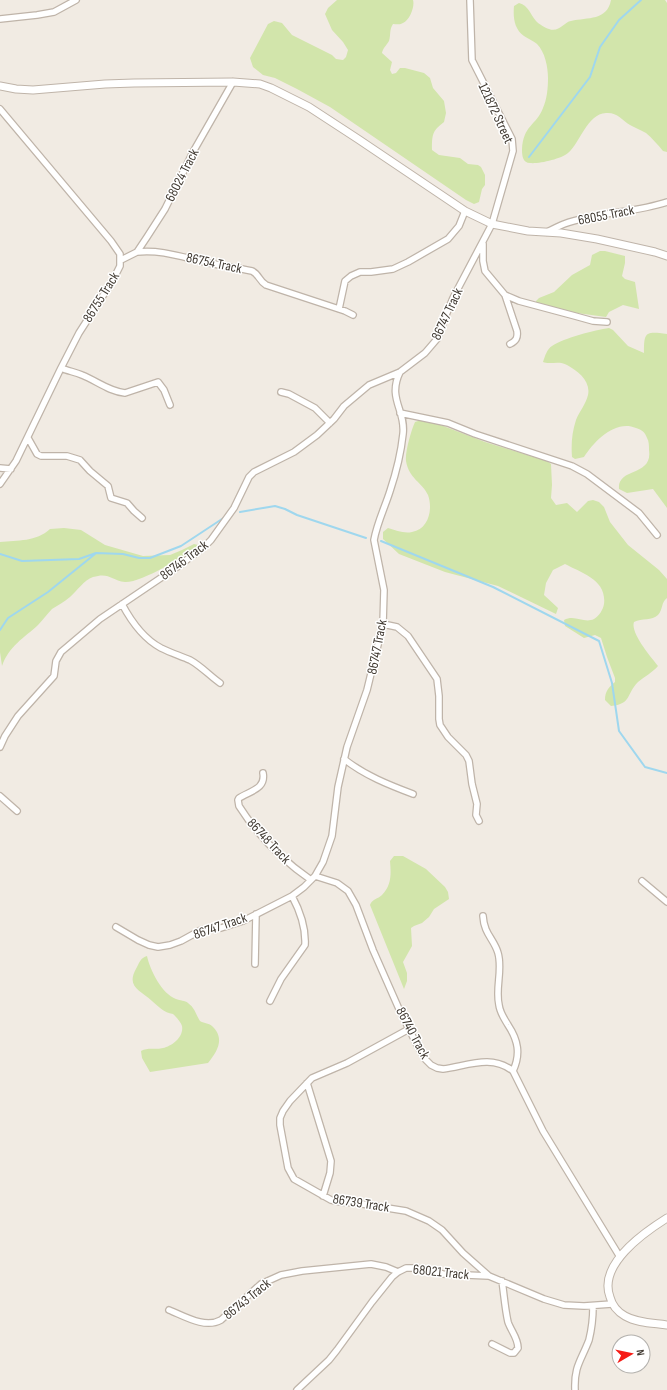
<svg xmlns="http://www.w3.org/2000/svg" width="667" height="1390" font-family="'Sofia Sans Condensed',sans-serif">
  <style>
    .green { fill: #d2e5ab }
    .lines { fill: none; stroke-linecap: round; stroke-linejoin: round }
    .stream { stroke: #9fd7ee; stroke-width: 2 }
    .minor-casing { stroke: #bfb4a9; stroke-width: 8 }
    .tertiary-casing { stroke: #bfb4a9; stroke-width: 9 }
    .minor { stroke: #fff; stroke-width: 5.5 }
    .tertiary { stroke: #fff; stroke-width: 7 }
    .labels { text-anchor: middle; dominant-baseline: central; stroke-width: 3; stroke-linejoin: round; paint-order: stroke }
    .street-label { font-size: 14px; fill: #423b33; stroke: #fff }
  </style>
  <rect width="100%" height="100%" fill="#f1ebe3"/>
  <path class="green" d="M337 0H413C415 6 410 20 403 23 400 25 397 24 393 24 389 30 391 35 389 41 386 46 383 48 382 53L392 62 390 70 392 74 396 73 400 68H405L424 73 430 78 433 88 444 101 446 113 444 122C432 131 432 135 432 150L439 155 460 158 468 164 478 165 481 167 485 175V185L482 189 479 202 474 204 466 200 330 107 297 89 275 78 263 75 253 67 250 58 268 24 274 21 282 23 292 35 332 55 336 59 343 60 346 57 348 50 343 42 332 30 325 14 328 8Z
    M611 0H665L667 3V152L663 151C658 145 652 138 646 133 641 130 635 128 630 125 622 120 617 112 606 113 587 114 580 143 568 153 561 159 539 164 530 163 523 163 522 156 522 150 523 125 536 126 543 108 547 99 548 88 548 78 548 67 545 52 537 44 534 41 528 39 524 36 514 29 513 17 514 6L519 3C529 6 530 14 536 21 539 24 545 28 549 29 559 33 564 22 571 21 588 17 607 21 611 0Z
    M600 251H605L625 256V263L622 276 625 279 635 282 639 309 623 305 609 312 606 317 577 313 536 303V301L539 298 554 292 572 275 590 265 592 255Z
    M609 328 613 330 628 346 644 353C644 332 645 331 667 334V508L653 489 627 493 619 489C617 467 653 477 649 450 649 446 649 441 647 438 645 432 642 430 636 428 616 419 594 441 584 457L575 459 572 457C571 444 572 432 576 420 579 412 586 404 588 395 591 381 578 371 567 365 559 360 550 365 543 362 545 356 547 349 552 346 564 338 595 330 609 328Z
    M421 420 438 424 485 442 547 461 551 464 552 485 551 498 556 505 567 503 577 512 588 501 593 500 599 502 604 507 610 522 628 545 659 570 667 579V598C661 602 663 610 658 615 652 621 642 618 634 622 630 633 651 657 658 666 652 673 645 676 638 682 626 694 632 704 611 706L605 700C605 691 609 687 615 682V678L607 657 601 638 595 635 584 638 565 626 564 620C575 614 584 624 594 619 599 616 603 610 604 604 607 580 582 573 565 564L553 570 546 583 544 595 558 608 556 614 498 586 445 572 399 554 383 539V532L388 528C396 530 404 534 412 532 429 529 433 509 428 495 422 482 409 479 406 461 405 452 411 431 415 422Z
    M64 528 81 530 105 545 143 556 170 555 182 550 194 544 198 545C186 556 141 583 125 582 111 580 109 572 93 577 84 580 77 591 70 597 64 602 58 605 52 609 47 614 43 620 38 625 24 638 9 646 2 666L0 652V542C18 540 36 542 50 529Z
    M394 856H403L426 869 445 887 448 892 449 899 434 909 429 917 422 923 414 926 411 928 412 946 403 962 407 973V981L404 989 370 905C372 899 378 899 382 895 392 885 391 873 390 861Z
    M147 956C150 970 162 994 176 999 180 1001 185 1000 188 1003 195 1008 196 1015 200 1021 203 1023 209 1023 212 1026 225 1038 218 1051 208 1063L150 1072 142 1058 141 1051C148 1047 155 1050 163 1048 172 1046 184 1037 182 1026 181 1022 176 1017 173 1014 164 1013 158 1006 152 1001 140 990 125 987 137 967 140 961 141 958 147 956Z"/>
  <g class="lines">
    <path class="stream" d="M529 157 590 77 600 47 619 20 641 0
      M240 512 275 506 285 509 297 515 366 538
      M381 541 493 587 599 641 612 683 619 731 645 767 667 773
      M0 554 22 561 79 559 96 553 123 554 139 558H150L181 546 225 517
      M0 630 8 618 48 592 95 554"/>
    <g class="minor-casing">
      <path id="minor" d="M0 19 37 15 54 12 76 0
        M0 109 111 241 120 254V266L113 280 79 333 61 368 16 461 0 484
        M547 232C553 229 559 226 564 224 597 212 634 213 667 202
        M483 244V261L485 271 505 295 519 301 575 316 593 321 607 322
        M137 252C161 249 185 258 209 263 223 266 238 268 252 271 259 274 259 281 266 285L345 311 353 315
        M121 260 137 252 147 237 165 209 193 152 233 82
        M505 295 517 331C518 338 516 341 510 344
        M339 309 345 281 351 276 360 272H371L393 269 408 262 448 239 459 226 465 211
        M61 368C68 371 75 372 82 375 97 381 108 391 125 393L158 382 164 390 170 405
        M281 392 289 394 315 408 330 423
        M400 413 448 423 475 434 572 466 587 474 639 513 657 535
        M28 438 37 454 41 456H67L80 460 90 471 108 486 111 498 127 503 134 511 142 518
        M0 468 11 469
        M122 604C131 621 144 639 161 648 171 653 181 656 190 660 201 666 210 676 220 683
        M383 624 397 627 408 636 437 679 439 696V719L440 725 448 737 466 755 469 761 472 784 477 804 476 815 479 821
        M0 747 5 736 18 716 54 676 56 661 61 652 100 619 177 567 204 547 211 540 234 508 249 477 254 472 294 452 317 435 334 419 344 406 369 385 400 372 425 353 437 339 446 315 453 298 492 224 513 151 512 139 472 60 470 0
        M344 759C364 775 389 785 413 794
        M263 773C266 789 250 791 239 798L238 800 239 806C258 836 282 860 311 880
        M0 796 17 811
        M315 876 337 883 348 891 356 905 373 950 399 1009 416 1043 425 1059 431 1065 437 1068 443 1069C467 1066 491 1054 513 1071L543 1131 620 1257
        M642 881 667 902
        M483 916C484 934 494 939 498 953 503 970 495 988 499 1005 500 1013 504 1018 508 1025 518 1040 521 1054 513 1071
        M116 927 138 940 149 945 158 947 170 945 181 941 201 930 221 928 243 921 292 896 304 887 315 876 323 862 332 836 338 787 347 747 367 690 383 624 384 590 374 540C377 523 385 507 390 491 396 473 401 453 403 434 406 410 387 399 400 372
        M255 964 256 914
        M270 1001 281 979 305 945C306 928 300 911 292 896
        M409 1029 347 1063 312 1078 290 1101 283 1111 280 1118V1125L288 1168 294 1179 331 1200 341 1202 356 1203 406 1211 429 1221 442 1230 463 1253 489 1276
        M307 1083 331 1161 330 1173 323 1196
        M169 1310C184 1316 205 1329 221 1320L261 1284 281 1275 302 1271 371 1264 386 1267 398 1272
        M492 1344 510 1353H514L518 1348C518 1338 511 1331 508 1322 505 1309 504 1294 502 1281
        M297 1390 329 1360 337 1350 372 1302 392 1277 398 1272 406 1268H416L443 1274 489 1276 544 1299 564 1305 584 1306 612 1304
        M575 1390C574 1366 581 1361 589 1340 592 1328 593 1317 593 1306"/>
    </g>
    <g class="tertiary-casing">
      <path id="tertiary" d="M0 86 16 89 33 90 105 84 134 83 233 82 260 84 271 88 309 107 358 139 465 211 492 224 528 231 561 233 597 239 655 252 667 256
        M667 1218C643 1233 598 1265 610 1297 612 1305 618 1312 625 1316 637 1323 653 1323 667 1325"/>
    </g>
    <use href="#minor" class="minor"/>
    <use href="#tertiary" class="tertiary"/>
  </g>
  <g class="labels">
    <g class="street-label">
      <text transform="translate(496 113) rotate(65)">121872 Street</text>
      <text transform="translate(182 175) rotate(-63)">68024 Track</text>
      <text transform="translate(606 215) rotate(-11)">68055 Track</text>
      <text transform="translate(214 263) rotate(12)">86754 Track</text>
      <text transform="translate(101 297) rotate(-58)">86755 Track</text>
      <text transform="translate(447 314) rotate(-65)">86747 Track</text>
      <text transform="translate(184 560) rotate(-37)">86746 Track</text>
      <text transform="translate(377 647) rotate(-79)">86747 Track</text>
      <text transform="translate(269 841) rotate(47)">86748 Track</text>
      <text transform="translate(220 926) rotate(-19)">86747 Track</text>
      <text transform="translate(413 1033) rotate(62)">86740 Track</text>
      <text transform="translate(361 1203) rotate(9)">86739 Track</text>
      <text transform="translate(441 1272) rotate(6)">68021 Track</text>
      <text transform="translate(247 1299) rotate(-39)">86743 Track</text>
    </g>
  </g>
  <g transform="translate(631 1354) rotate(81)"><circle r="19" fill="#ffffff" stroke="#b3b1ad"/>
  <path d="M0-3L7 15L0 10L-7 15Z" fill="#f61b15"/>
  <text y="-6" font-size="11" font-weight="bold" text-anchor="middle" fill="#423b33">N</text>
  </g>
</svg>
